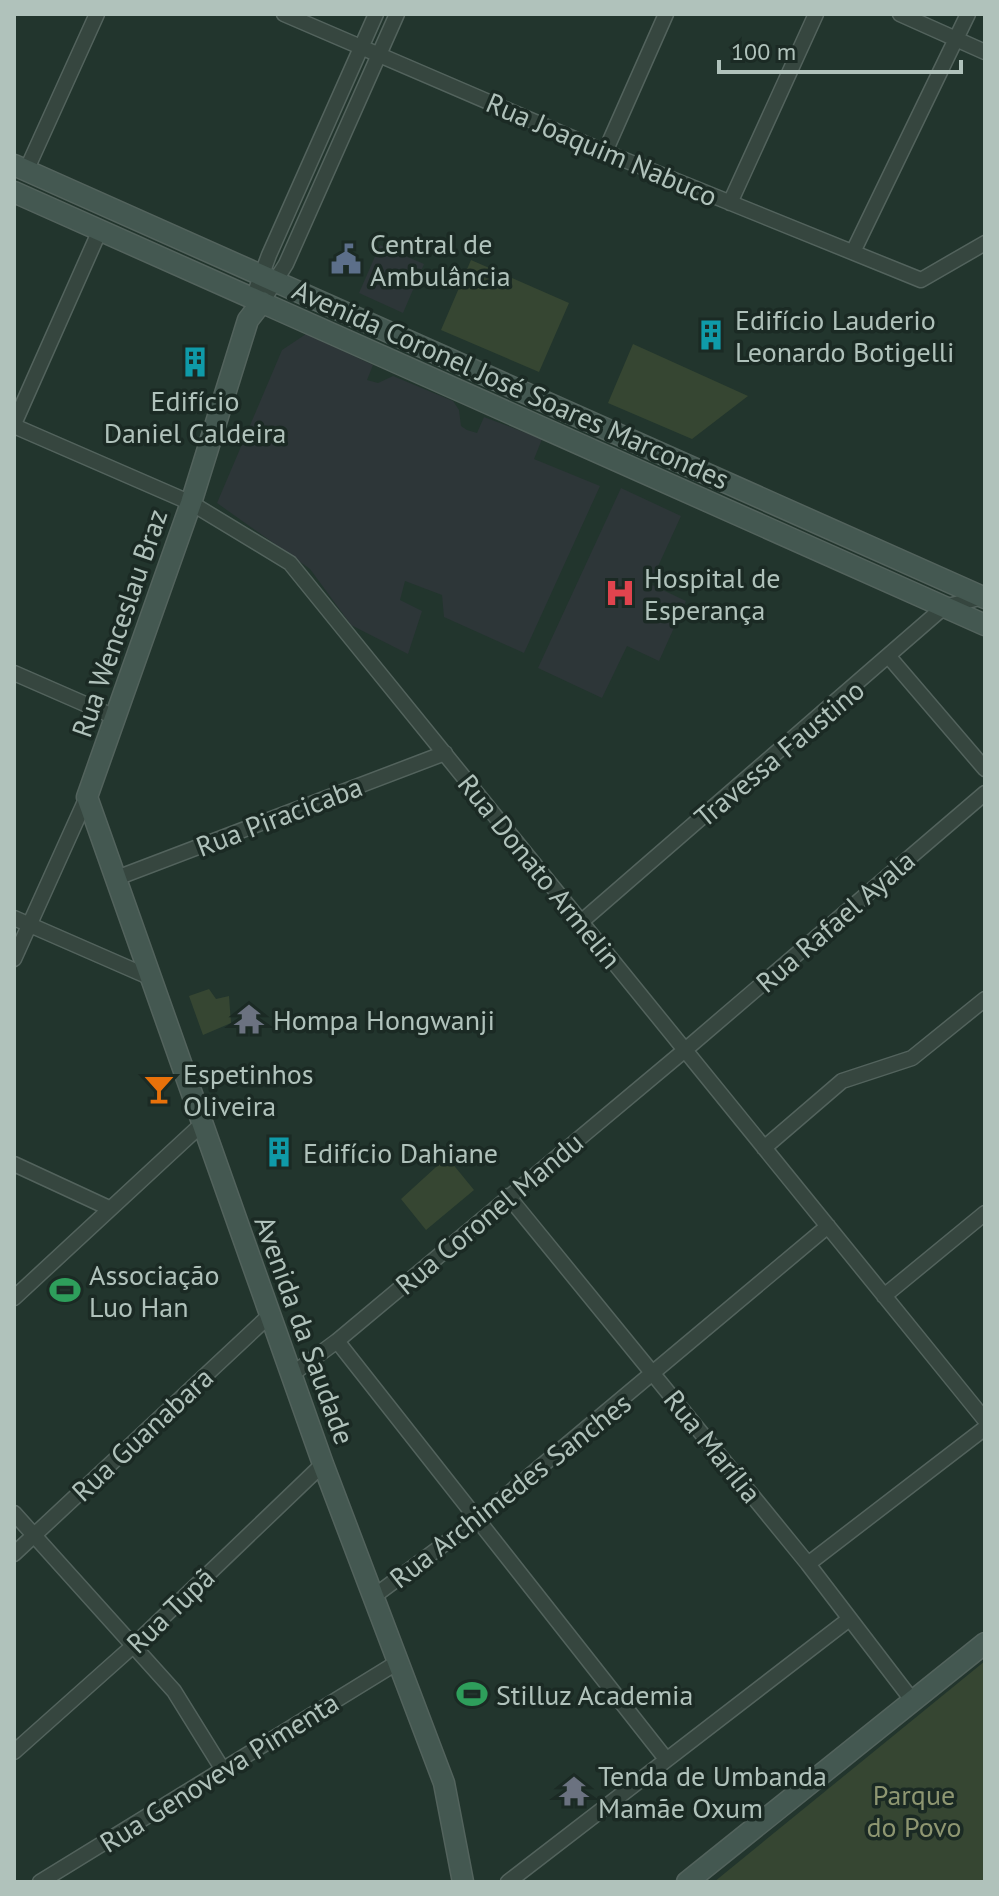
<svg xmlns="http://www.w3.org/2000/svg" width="999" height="1896" font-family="'PT Sans',sans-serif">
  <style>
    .medical { fill: #2d3638 }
    .green { fill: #364632 }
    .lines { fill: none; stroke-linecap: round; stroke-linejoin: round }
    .street-casing { stroke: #53635d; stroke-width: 17 }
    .secondary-casing { stroke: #53635d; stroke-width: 23 }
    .street { stroke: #36463f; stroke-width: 14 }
    .secondary { stroke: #445851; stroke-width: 20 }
    .labels { text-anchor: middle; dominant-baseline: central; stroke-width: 7; stroke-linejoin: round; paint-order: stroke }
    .street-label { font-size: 28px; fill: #b0c2bb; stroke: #1b2a24 }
    .poi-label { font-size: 28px; fill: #b0c2bb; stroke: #1b2a24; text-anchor: start }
    .park-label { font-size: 28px; fill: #8e9671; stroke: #1b2a24 }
  </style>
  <rect width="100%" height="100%" fill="#22352d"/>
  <path class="medical" d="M380 245 424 264 403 313 359 293Z
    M306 334 373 365 367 380 378 383 393 376 453 401 459 410 461 426 467 430 477 433 484 417 542 439 534 459 600 486 524 653 444 617 442 595 405 581 400 600 422 611 408 654 351 625 310 569 217 503 282 350Z
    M621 488 681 516 650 584 686 601 659 661 627 646 602 698 538 668Z"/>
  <path class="green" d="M471 260 569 303 539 372 441 330Z
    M633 344 748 396 692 439 608 403Z
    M209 989 216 999 229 996 231 1023 203 1035 189 996Z
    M447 1157 474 1190 426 1230 401 1199Z
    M985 1661V1882H714Z"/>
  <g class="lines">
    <g class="street-casing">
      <path id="street" d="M284 14 605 152 921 280 985 243
        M900 14 985 52
        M605 152 666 14
        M26 171 97 14
        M730 203 816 14
        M853 252 968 14
        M253 298 269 255 376 14
        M262 302 286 264 397 14
        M14 424 100 230
        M14 426 191 503 290 563 985 1420
        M890 658 985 769
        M14 673 117 718
        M114 879 445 753
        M14 918 149 977
        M581 922 944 607 983 597
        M14 959 87 797
        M764 1148 842 1081 912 1058 985 999
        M14 1164 109 1208
        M508 1196 808 1564 912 1700
        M884 1296 985 1213
        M14 1298 202 1124
        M337 1341 666 1759
        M291 1375 337 1341 685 1050 985 793
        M14 1513 174 1691 223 1770
        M14 1554 270 1315
        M808 1564 985 1428
        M373 1597 478 1519 828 1226
        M14 1752 133 1646 323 1464
        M40 1882 398 1662
        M508 1882 848 1620"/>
    </g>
    <g class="secondary-casing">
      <path id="secondary" d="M14 165 985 598
        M14 192 985 625
        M262 302 248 320 191 503 87 797 323 1464 444 1783 463 1882
        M687 1882 985 1643"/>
    </g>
    <use href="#street" class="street"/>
    <use href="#secondary" class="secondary"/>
  </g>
  <defs>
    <g id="civic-bare" transform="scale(2.4)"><path d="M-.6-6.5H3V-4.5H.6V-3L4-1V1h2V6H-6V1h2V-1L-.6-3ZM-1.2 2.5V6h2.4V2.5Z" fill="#5c6f8a" stroke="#1b2a24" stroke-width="2.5" paint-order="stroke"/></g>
    <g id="building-bare" transform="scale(2.4)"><path d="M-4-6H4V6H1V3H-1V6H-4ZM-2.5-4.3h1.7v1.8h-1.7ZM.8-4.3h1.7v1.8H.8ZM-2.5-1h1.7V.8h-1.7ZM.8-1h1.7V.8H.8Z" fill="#0f9aa8" stroke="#1b2a24" stroke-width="2.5" paint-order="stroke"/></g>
    <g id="hospital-bare" transform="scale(2.4)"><path d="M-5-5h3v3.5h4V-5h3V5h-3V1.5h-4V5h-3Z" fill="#e0444e" stroke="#1b2a24" stroke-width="2.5" paint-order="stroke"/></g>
    <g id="temple-bare" transform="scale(2.4)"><path d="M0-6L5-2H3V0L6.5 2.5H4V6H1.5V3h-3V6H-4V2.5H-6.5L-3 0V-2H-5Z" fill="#6b7280" stroke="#1b2a24" stroke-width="2.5" paint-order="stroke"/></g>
    <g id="bar-bare" transform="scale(2.4)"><path d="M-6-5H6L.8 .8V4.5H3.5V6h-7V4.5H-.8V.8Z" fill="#e8710a" stroke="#1b2a24" stroke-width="2.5" paint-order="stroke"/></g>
    <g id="stadium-bare" transform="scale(2.4)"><path d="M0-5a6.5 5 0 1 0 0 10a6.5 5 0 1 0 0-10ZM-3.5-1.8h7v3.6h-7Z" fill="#2e9e5b" stroke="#1b2a24" stroke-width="2.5" paint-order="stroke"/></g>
  </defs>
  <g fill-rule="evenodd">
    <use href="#civic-bare" x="346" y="259"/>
    <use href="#building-bare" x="711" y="335"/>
    <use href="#building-bare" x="195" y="362"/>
    <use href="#hospital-bare" x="620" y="593"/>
    <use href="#temple-bare" x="249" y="1019"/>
    <use href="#bar-bare" x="159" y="1089"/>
    <use href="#building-bare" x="279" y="1152"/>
    <use href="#stadium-bare" x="65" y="1290"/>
    <use href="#stadium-bare" x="472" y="1694"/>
    <use href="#temple-bare" x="574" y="1791"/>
  </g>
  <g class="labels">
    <g class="street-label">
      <text transform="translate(602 149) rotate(23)">Rua Joaquim Nabuco</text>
      <text transform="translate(511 384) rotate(24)">Avenida Coronel José Soares Marcondes</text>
      <text transform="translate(119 623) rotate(-71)">Rua Wenceslau Braz</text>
      <text transform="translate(779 753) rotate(-40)">Travessa Faustino</text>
      <text transform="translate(279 816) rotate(-21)">Rua Piracicaba</text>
      <text transform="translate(540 871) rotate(51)">Rua Donato Armelin</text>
      <text transform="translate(835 921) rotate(-41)">Rua Rafael Ayala</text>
      <text transform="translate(489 1213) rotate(-40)">Rua Coronel Mandu</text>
      <text transform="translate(305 1330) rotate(70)">Avenida da Saudade</text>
      <text transform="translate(142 1434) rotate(-43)">Rua Guanabara</text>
      <text transform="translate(713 1446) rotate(51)">Rua Marília</text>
      <text transform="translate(510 1490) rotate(-38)">Rua Archimedes Sanches</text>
      <text transform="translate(170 1610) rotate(-44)">Rua Tupã</text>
      <text transform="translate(219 1772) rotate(-32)">Rua Genoveva Pimenta</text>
    </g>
    <g class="poi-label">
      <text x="370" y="243">Central de<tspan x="370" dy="32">Ambulância</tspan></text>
      <text x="735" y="319">Edifício Lauderio<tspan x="735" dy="32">Leonardo Botigelli</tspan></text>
      <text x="195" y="400" text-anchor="middle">Edifício<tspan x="195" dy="32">Daniel Caldeira</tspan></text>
      <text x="644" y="577">Hospital de<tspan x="644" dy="32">Esperança</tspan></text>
      <text x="273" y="1019">Hompa Hongwanji</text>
      <text x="183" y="1073">Espetinhos<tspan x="183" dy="32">Oliveira</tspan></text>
      <text x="303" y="1152">Edifício Dahiane</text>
      <text x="89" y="1274">Associação<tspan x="89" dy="32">Luo Han</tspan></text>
      <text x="496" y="1694">Stilluz Academia</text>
      <text x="598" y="1775">Tenda de Umbanda<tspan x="598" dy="32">Mamãe Oxum</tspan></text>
    </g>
    <g class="park-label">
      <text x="914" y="1794">Parque<tspan x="914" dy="32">do Povo</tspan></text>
    </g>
  </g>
  <rect width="999" height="1896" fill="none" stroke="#b0c2bb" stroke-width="32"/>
  <path d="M719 60v12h242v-12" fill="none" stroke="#b0c2bb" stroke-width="4"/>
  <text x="731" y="60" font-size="24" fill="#b0c2bb" stroke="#1b2a24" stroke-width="6" paint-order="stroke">100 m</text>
</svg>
